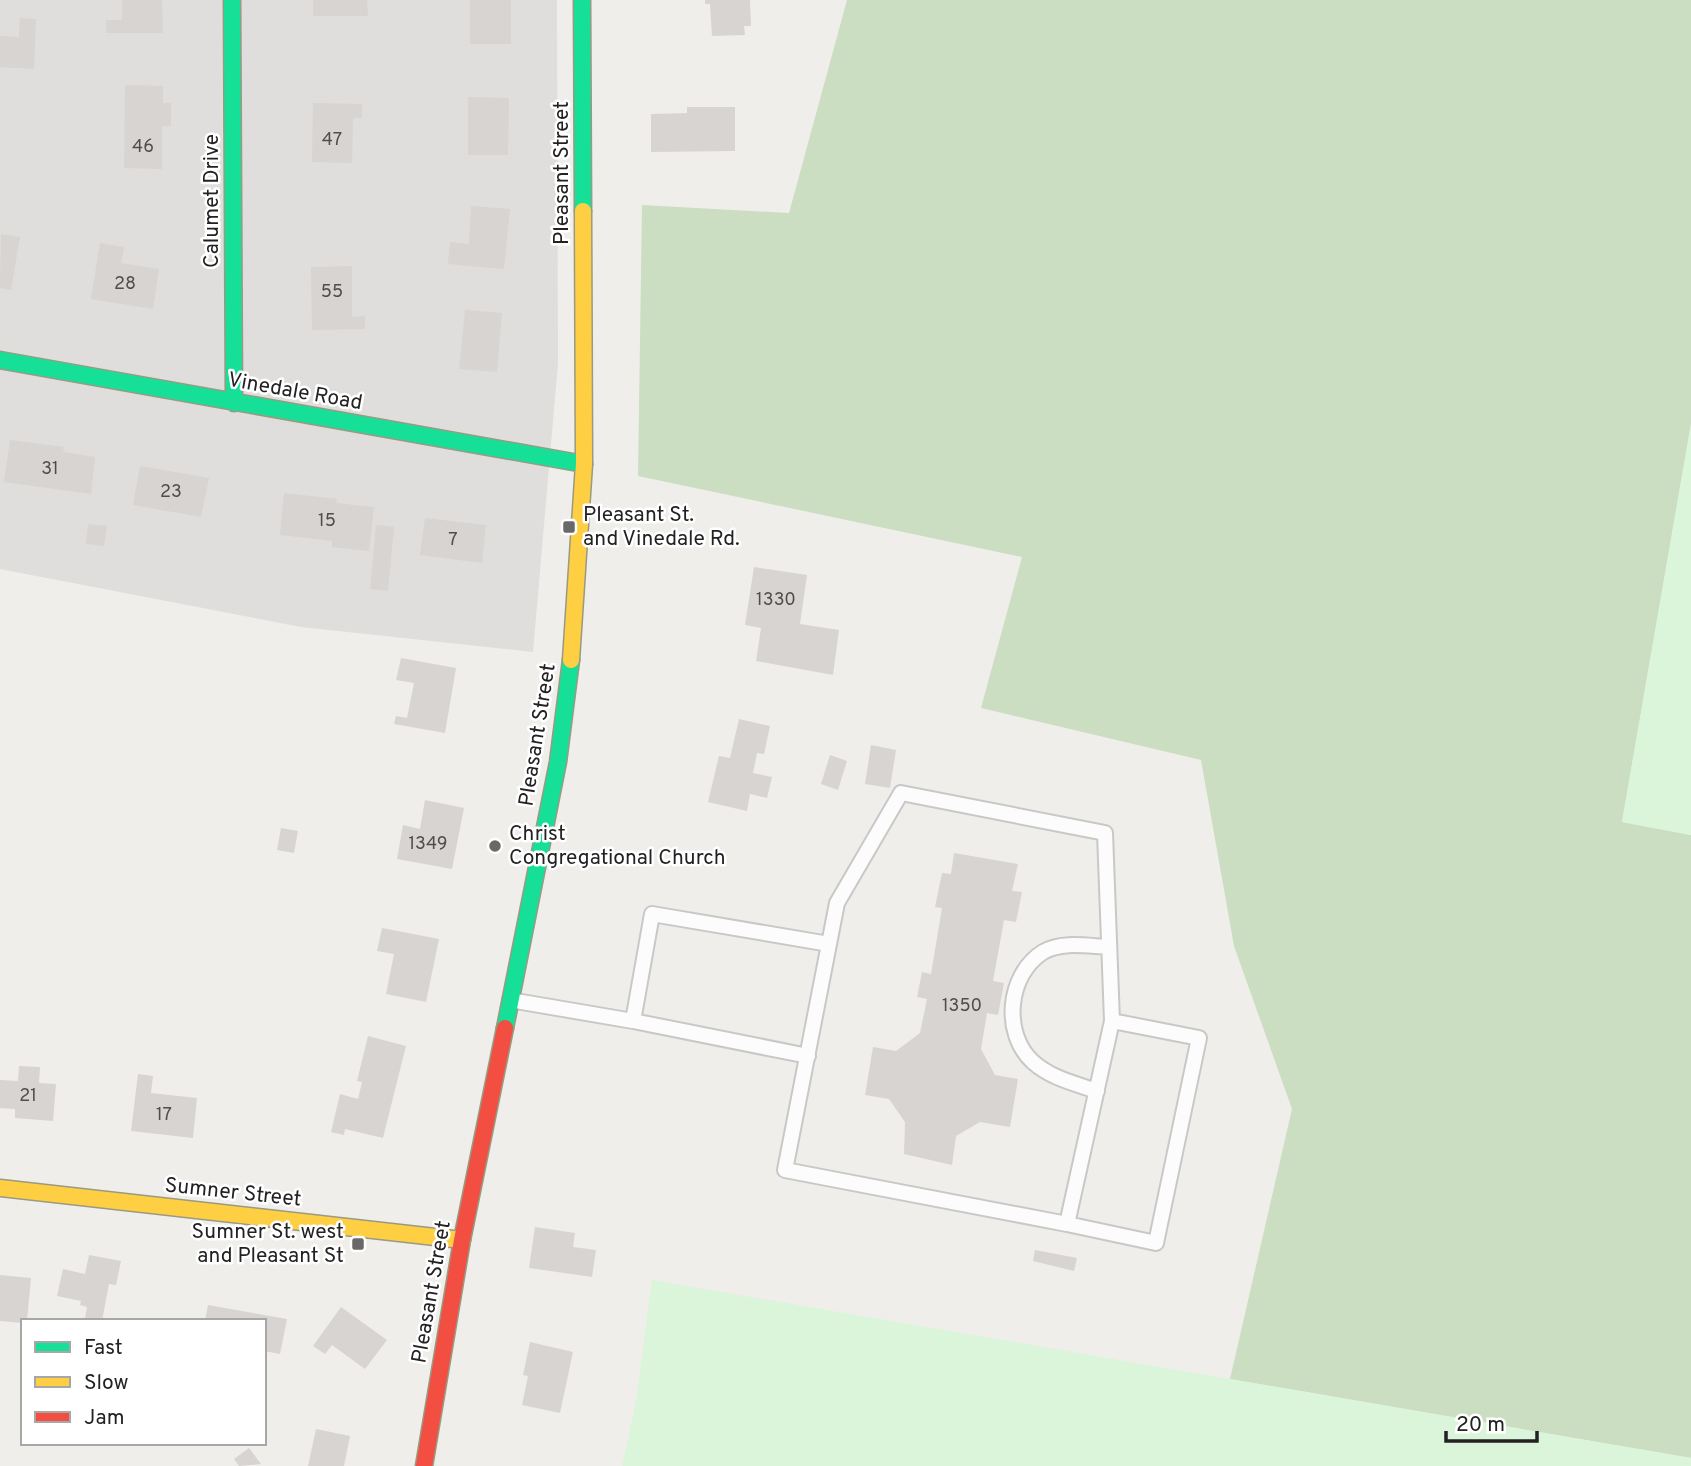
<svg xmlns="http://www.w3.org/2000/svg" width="1691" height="1466" font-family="Overpass,sans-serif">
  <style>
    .residential { fill: #dfdedc }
    .forest { fill: #cbdec1 }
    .park { fill: #daf5da }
    .building { fill: #d7d4d2 }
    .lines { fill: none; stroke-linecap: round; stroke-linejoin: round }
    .lane-casing { stroke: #c9c8c7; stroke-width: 18 }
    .fast-casing { stroke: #999a82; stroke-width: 19 }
    .slow-casing { stroke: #999a82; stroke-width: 19 }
    .jam-casing { stroke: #999a82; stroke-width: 19 }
    .lane { stroke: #fdfcfc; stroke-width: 14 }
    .fast { stroke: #16e098; stroke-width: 16 }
    .slow { stroke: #ffcf43; stroke-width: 16 }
    .jam { stroke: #f24e42; stroke-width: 16 }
    .poi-dot { fill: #6a6968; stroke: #fff; stroke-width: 2.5 }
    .labels { text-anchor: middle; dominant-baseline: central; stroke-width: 5; stroke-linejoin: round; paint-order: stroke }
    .number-label { font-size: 18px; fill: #4f4e4e }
    .street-label { font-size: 21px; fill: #222; stroke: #fff }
    .poi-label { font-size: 21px; fill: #222; stroke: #fff; text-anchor: start }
  </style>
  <rect width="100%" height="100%" fill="#f0eeeb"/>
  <path class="residential" d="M0 0H557L558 363 533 652 301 627 0 569Z"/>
  <path class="forest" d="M847 0H1691V424L1622 822 1691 835V1458L1230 1379 1292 1109 1234 946 1201 760 981 708 1022 557 638 476 642 205 789 213Z"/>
  <path class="park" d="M1691 424V835L1622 822Z
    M652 1280 1691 1458V1466H622L636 1401Z"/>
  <path class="building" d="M122 0H162L163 33H106V20H122Z
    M313 0H367L368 16H313Z
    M470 0H511V44H470Z
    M705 0H750L751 26H744L745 35 712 36 710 4H705Z
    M20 18 36 19 34 69 0 67V36L19 37Z
    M125 85 163 86V103H171V126H162V169L124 168Z
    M468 97 509 98 508 155H468Z
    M313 103 362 104V118H353L352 163 312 162Z
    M687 107H735V151L651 152V114L687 113Z
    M471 206 510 209 504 269 448 264 450 242 469 244Z
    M1 234 20 237 11 290 0 288Z
    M100 243 124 247 121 263 159 269 153 309 91 299Z
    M352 266V317L365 316V329L312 330 311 267Z
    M465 310 502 313 497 372 459 369Z
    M10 440 64 447 63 452 95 457 91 494 4 482Z
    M140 466 209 478 201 517 133 505Z
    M284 493 337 499 336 503 374 507 369 551 332 547V541L280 535Z
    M425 518 486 525 482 563 420 555Z
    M88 524 107 526 104 546 86 544Z
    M376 525 394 527 388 591 370 589Z
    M754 567 807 575 800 624 839 630 833 675 756 661 761 628 745 625Z
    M401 658 456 668 445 733 394 724 396 716 407 718 414 683 396 680Z
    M739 719 770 726 764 754 757 753 753 773 772 777 767 798 750 794 747 811 708 802 719 756 730 758Z
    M871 745 896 750 890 788 865 784Z
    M830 755 847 761 838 790 821 784Z
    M425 800 464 808 452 869 397 859 403 825 420 829Z
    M281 828 298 831 294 853 277 850Z
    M954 853 1018 864 1012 891 1022 892 1016 922 1004 920 993 981 1004 983 998 1015 987 1013 981 1049 995 1075 1018 1079 1010 1127 980 1122 956 1136 952 1165 904 1154 905 1122 889 1099 865 1095 873 1047 896 1051 920 1033 927 999 917 997 922 972 931 974 942 908 935 907 942 873 951 874Z
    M382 928 439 939 426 1002 386 994 394 954 377 951Z
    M368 1036 406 1046 383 1138 345 1129 344 1135 331 1132 340 1094 358 1099 362 1082 357 1081Z
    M19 1066 40 1067 39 1083 56 1084 53 1121 15 1118V1109L0 1108V1080L18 1081Z
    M138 1074 153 1076 151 1093 197 1098 193 1138 131 1131Z
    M535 1227 575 1233 573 1247 596 1250 592 1277 529 1268Z
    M1035 1250 1077 1258 1074 1271 1033 1261Z
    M89 1255 121 1261 116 1285 109 1284 102 1321 85 1318 87 1307 80 1305 81 1301 57 1296 63 1269 85 1274Z
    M0 1275 31 1278 27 1321H23V1323L0 1321Z
    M208 1305 287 1319 280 1354 264 1351V1321H205Z
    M341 1307 387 1340 365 1369 332 1345 325 1354 313 1346Z
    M530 1342 573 1352 560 1413 522 1405 528 1376 523 1375Z
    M316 1429 350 1436 344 1466H308Z
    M249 1448 261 1464 239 1466 234 1459Z"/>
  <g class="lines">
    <g class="lane-casing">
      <path id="lane" d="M901 793 1105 833 1112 1021 1067 1224 785 1170 837 903Z
        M510 1000 633 1021
        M808 1056 633 1021 652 914 829 944
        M1097 1091C1073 1083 1051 1078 1033 1062 1002 1034 1007 975 1043 952 1062 941 1087 946 1108 947
        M1067 1224 1156 1243 1199 1038 1112 1021"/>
    </g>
    <g class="fast-casing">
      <path id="fast" d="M232 0 234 403
        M582 0 583 211
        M0 360 584 464
        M505 1028 558 762 571 660"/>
    </g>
    <g class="slow-casing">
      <path id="slow" d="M571 660 584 464 583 211
        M0 1188 462 1240"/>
    </g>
    <g class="jam-casing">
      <path id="jam" d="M424 1466 462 1240 505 1028"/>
    </g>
    <use href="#lane" class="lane"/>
    <use href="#fast" class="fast"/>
    <use href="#slow" class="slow"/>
    <use href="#jam" class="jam"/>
  </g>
  <g class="poi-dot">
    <rect x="562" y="520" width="14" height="14" rx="3.5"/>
    <circle cx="495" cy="846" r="7"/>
    <rect x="351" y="1237" width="14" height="14" rx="3.5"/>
  </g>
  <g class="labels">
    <g class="number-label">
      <text x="332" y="140">47</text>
      <text x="143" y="147">46</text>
      <text x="125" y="284">28</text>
      <text x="332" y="292">55</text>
      <text x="50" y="469">31</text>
      <text x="171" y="492">23</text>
      <text x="327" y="521">15</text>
      <text x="453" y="540">7</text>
      <text x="776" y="600">1330</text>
      <text x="428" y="844">1349</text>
      <text x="962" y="1006">1350</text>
      <text x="28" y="1096">21</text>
      <text x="164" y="1115">17</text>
    </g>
    <g class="street-label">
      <text transform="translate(562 173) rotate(-90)">Pleasant Street</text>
      <text transform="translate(212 201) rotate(-90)">Calumet Drive</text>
      <text transform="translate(295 392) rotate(10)">Vinedale Road</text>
      <text transform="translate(538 735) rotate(-81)">Pleasant Street</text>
      <text transform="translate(233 1193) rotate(6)">Sumner Street</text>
      <text transform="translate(432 1292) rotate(-80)">Pleasant Street</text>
    </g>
    <g class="poi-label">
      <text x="583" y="515">Pleasant St.<tspan x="583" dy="24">and Vinedale Rd.</tspan></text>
      <text x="509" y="834">Christ<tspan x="509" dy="24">Congregational Church</tspan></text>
      <text x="344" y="1232" text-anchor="end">Sumner St. west<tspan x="344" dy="24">and Pleasant St</tspan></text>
    </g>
  </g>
  <rect x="21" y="1319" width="245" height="126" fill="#ffffff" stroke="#a7a7a7" stroke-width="2"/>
  <rect x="35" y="1342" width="35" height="10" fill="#16e098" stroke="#a7a7a7" stroke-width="2"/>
  <text x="84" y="1354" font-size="21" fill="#222222">Fast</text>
  <rect x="35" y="1377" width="35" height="10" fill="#ffcf43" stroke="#a7a7a7" stroke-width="2"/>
  <text x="84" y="1389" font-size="21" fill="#222222">Slow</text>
  <rect x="35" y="1412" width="35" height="10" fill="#f24e42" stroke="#a7a7a7" stroke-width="2"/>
  <text x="84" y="1424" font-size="21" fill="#222222">Jam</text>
  <path d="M1446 1431v10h91v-10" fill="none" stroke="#222222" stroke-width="3.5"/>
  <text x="1456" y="1431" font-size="21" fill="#222222" stroke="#ffffff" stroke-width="5" paint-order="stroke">20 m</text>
</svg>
